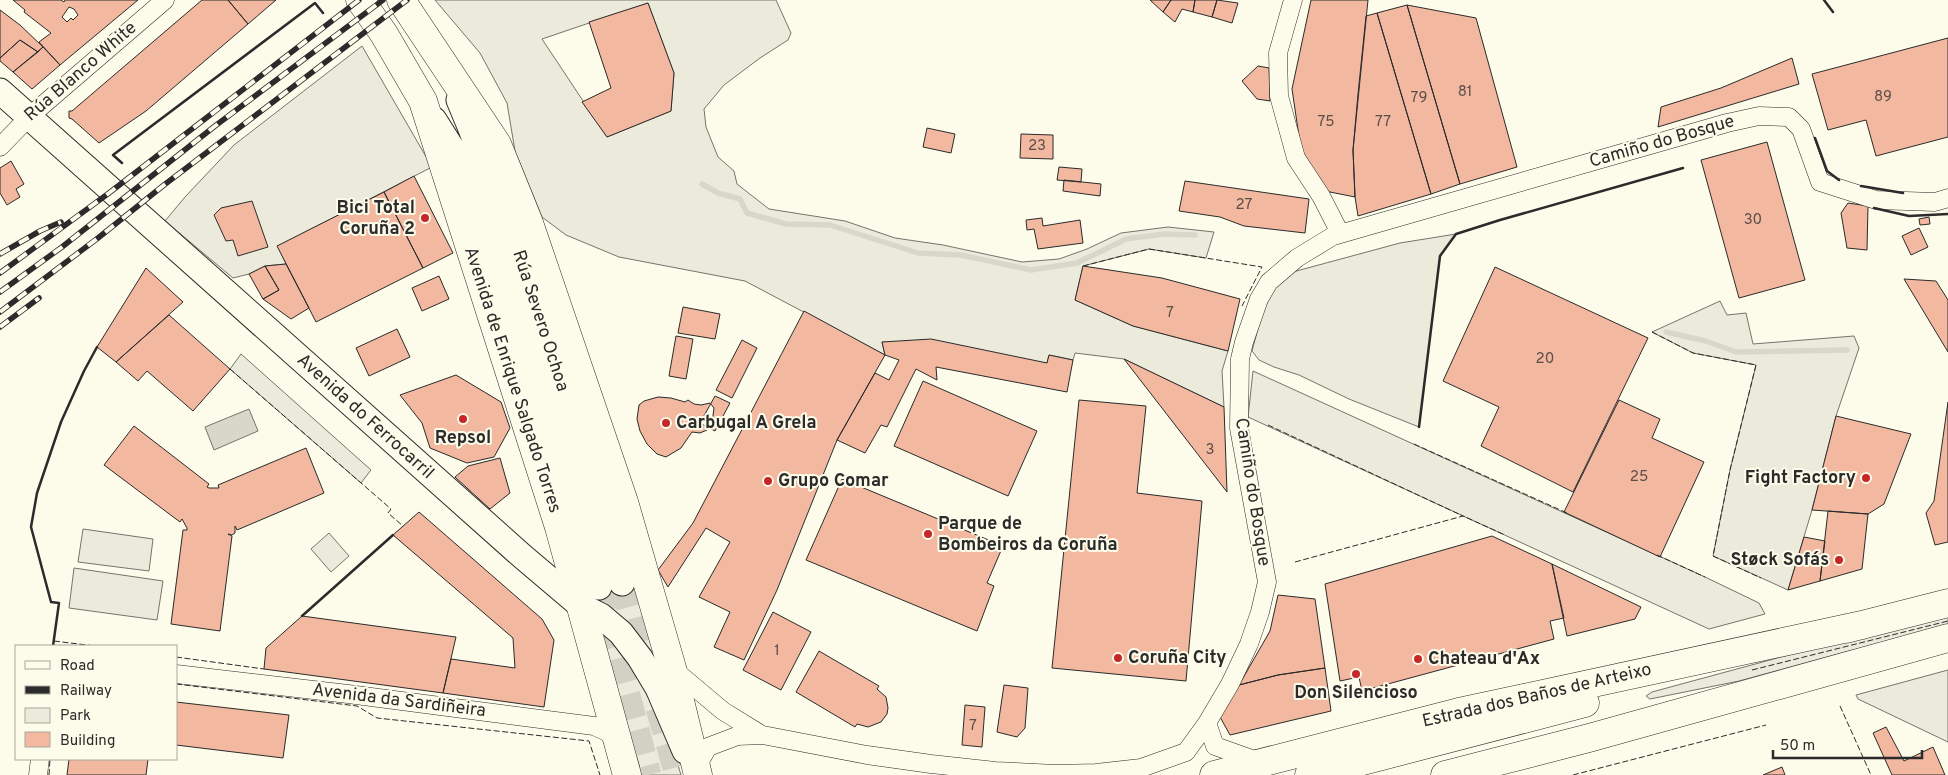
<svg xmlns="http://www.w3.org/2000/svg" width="1948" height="775" font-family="Overpass,sans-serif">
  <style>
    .green { fill: #ecebdb; stroke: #74746e; fill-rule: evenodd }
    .water { fill: #d8d7c9; stroke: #74746e }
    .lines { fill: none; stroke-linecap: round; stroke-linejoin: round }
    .stream { stroke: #d8d7c9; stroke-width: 5.5 }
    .building { fill: #f2b8a0; stroke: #2b2b2b; fill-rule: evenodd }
    .secondary-tunnel { stroke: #d3d1c4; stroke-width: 25; stroke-dasharray: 25 12; stroke-linecap: butt }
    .street-casing { stroke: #2b2b2b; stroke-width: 19 }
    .secondary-casing { stroke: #2b2b2b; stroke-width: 27 }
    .primary-casing { stroke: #2b2b2b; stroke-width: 29 }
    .street { stroke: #fdfbea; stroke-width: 18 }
    .secondary { stroke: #fdfbea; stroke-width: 25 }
    .primary { stroke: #fdfbea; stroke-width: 28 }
    .rail-casing { stroke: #2b2b2b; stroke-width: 5.5 }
    .rail { stroke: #fdfbea; stroke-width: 4; stroke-dasharray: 11; stroke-linecap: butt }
    .fence { stroke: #2b2b2b; stroke-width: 1; stroke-dasharray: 6 2.5; stroke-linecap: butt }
    .wall { stroke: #2b2b2b; stroke-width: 2.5 }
    .poi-dot { fill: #c62828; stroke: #fdfbea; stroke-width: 2 }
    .labels { text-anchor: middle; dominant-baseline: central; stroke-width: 4; stroke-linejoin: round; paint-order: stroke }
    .number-label { font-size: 15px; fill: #5d4e48 }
    .street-label { font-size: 18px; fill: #2b2b2b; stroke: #fdfbea }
    .poi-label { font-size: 18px; font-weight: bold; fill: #2b2b2b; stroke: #fdfbea; text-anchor: start }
  </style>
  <rect width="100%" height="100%" fill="#fdfbea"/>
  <path class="green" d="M435 0H776L791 33 788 40 760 58 724 85 704 109 706 127 718 157 734 171 737 184 769 209 845 221 895 238 943 245 1022 262 1059 259 1087 249 1121 233 1168 227 1214 232 1206 258 1149 249 1083 266 1075 300 1133 326 1228 351 1222 371 1224 407 1124 359 1075 353 1073 360 1049 355 1047 363 882 342 885 355 745 281 619 257 566 235 542 217 515 151 507 103 480 53ZM648 3 674 73 671 111 607 137 542 39Z
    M362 46 432 167 278 246 286 264 265 266 249 274 233 278 165 221 185 197 234 145Z
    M1456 234 1440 256 1419 427 1349 399 1299 375 1274 367 1259 360 1252 351C1261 319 1264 296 1289 273L1400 243Z
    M1720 301 1727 315 1746 313 1753 344 1854 336 1859 348 1836 416 1812 510 1788 590 1713 556 1730 470 1756 365 1693 353 1652 332Z
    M241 354 371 470 361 483 230 369Z
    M1253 371 1705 577 1759 603 1765 614 1709 629 1248 417Z
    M83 529 153 539 149 571 78 562Z
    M329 533 349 556 331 572 311 549Z
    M74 568 163 581 157 620 69 608Z
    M635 586 657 657 653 659 590 599Z
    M1948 615V627L1849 651 1739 681 1650 699 1646 696 1652 692 1781 657Z
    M599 628 631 660 671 742 681 775H642Z
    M1948 670V742L1858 699 1856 695Z"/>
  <path class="water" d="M249 409 258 431 214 450 205 427Z"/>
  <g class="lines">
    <path class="stream" d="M702 184 718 193 740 199 747 213 786 224 830 225 918 253 961 255 1031 270 1077 263 1126 239 1164 234 1195 235
      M1666 332 1706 341 1736 352 1847 350"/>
  </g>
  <path class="building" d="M13 0H61L64 2 65 0H138L60 65 39 42 51 33 24 12 25 10ZM69 7 74 9 78 15 73 20 71 18 67 22 62 17Z
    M202 0H228L248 24 146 111 99 143 72 119 69 118V111H72Z
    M228 0H276L248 24Z
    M1150 0H1171L1163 12Z
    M1171 0H1195L1193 12 1182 9 1175 22 1163 12Z
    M1195 0H1217L1212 17 1193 12Z
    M1217 0 1238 3 1232 23 1212 17Z
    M1311 0H1368L1353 150 1355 197 1325 191 1301 150 1292 89Z
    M648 3 674 73 671 111 607 137 582 102 611 88 589 22Z
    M1407 5 1476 18 1517 167 1460 184Z
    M1407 5 1460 184 1431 194 1377 13Z
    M0 10 20 25 43 47 38 52 20 40 0 58Z
    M1377 13 1431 194 1358 216 1355 197 1353 150 1358 94 1366 16Z
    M1948 38V137L1876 156 1866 120 1828 130 1812 74Z
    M20 40 38 52 13 72 0 61V58Z
    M43 47 60 65 32 89 13 72Z
    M1792 58 1799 84 1658 127 1661 107 1721 88Z
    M1258 66 1269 68 1270 101 1257 99 1242 81Z
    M927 128 955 134 951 153 923 147Z
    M1021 134 1053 135V159L1020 158Z
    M1767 142 1805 280 1739 298 1701 160Z
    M11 161 24 184 16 189 20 197 7 205 0 193V168Z
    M1059 167 1082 169 1081 182 1057 180Z
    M414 176 453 253 423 268 384 192Z
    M1064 180 1101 184 1100 196 1063 191Z
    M1185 181 1309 199 1305 233 1244 226 1220 217 1179 211Z
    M384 192 423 268 316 322 277 246Z
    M252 201 268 247 238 256 233 240 226 241 214 215 221 208Z
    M1848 203 1868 206 1867 250 1847 248 1841 213Z
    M1929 217 1930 224 1920 225 1919 219Z
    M1042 218 1043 226 1080 220 1083 243 1038 249 1034 229 1027 230 1026 220Z
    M1919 228 1928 247 1911 255 1902 236Z
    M286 264 309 308 291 319 263 299 279 290 265 266Z
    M265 266 279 290 263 299 249 274Z
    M1083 266 1162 278 1240 299 1228 351 1133 326 1075 300Z
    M1495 267 1648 338 1573 492 1481 446 1499 407 1443 381Z
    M146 268 183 302 116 362 97 347Z
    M439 276 449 299 422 311 412 288Z
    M1904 279 1936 281 1948 300V352Z
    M683 307 720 314 715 339 678 333Z
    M804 311 885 355 837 440 777 590 744 660 714 647 730 612 699 597 730 542 706 528 668 587 658 570 693 523Z
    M169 315 230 369 193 411 147 371 138 381 116 362Z
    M397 329 410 357 369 376 356 348Z
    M676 336 693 339 686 379 669 376Z
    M931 339 1047 363 1049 355 1073 360 1067 392 936 367 937 380 916 369 887 427 881 425 865 453 837 440 875 373 889 380 899 360 885 355 882 342Z
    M742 340 757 348 732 398 716 390Z
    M1124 359 1224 407 1227 492Z
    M456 375 501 402 510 428 494 457 467 463 430 448 422 423 400 395Z
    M923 381 1037 431 1008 496 894 446Z
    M715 396 730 403 715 431 700 423Z
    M658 397 671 398 685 402 688 400 694 404 701 405 710 403 714 408 712 423 707 430 700 433 692 432 681 448 666 457 657 454 647 444 640 431 637 419 639 405 644 401Z
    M1079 400 1146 406 1137 493 1202 501 1186 681 1052 668Z
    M1619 400 1660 419 1652 438 1704 462 1660 557 1564 512Z
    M1948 402V542L1935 545 1926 513 1934 501Z
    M1836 416 1911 434 1884 504 1868 514 1812 510Z
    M134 426 209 484 207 487 209 488H219L218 485 306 448 324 493 237 530 235 526V533L232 535 228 534 232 536 220 631 171 624 183 530H187V528L182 519 180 522 104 465Z
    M500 458 510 493 490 509 455 477 468 466Z
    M842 479 1003 546 987 583 994 586 977 631 806 560Z
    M1828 511 1868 514 1862 569 1820 581Z
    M419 512 542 619 554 640 544 707 443 693 451 659 515 668 513 638 393 535Z
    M1492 536 1552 564 1564 618 1550 621 1554 639 1362 691 1359 677 1340 681 1325 584Z
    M1804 537 1825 541 1820 581 1788 590Z
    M1552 564 1641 607 1635 619 1567 636Z
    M1278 595 1315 599 1325 668 1278 675 1239 685 1270 631Z
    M773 612 811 632 781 690 743 670Z
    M302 616 456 637 443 693 264 669 266 648Z
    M819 651 879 686 877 689 886 697 888 708 887 714 881 722 868 727 857 724 855 727 796 692Z
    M1325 668 1331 711 1230 735 1220 717 1239 685 1278 675Z
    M1004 685 1028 688 1025 728 1017 737 997 732Z
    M176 702 289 715 283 758 176 745Z
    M965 705 985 707 982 747 962 745Z
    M1886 727 1904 761 1933 747 1945 775H1892L1873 733Z
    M69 759H148L146 775H67Z
    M1782 767 1785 775H1763Z"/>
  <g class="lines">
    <path class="secondary-tunnel" d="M622 583 645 664
      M599 587 649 775
      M658 708 677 775"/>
    <g class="street-casing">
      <path id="street" d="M1293 0 1278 53 1279 96 1296 158 1321 196 1340 233
        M0 147 30 116 165 0
        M673 669 723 711 762 735
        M176 674 348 694 594 726 609 733 617 741
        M1207 723 1215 746 1260 762
        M696 768 708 747 737 736 763 735 867 755 931 764 995 771 1056 774 1096 773 1141 768 1186 752 1207 723 1230 684 1249 644 1260 612 1267 582 1239 428 1240 359 1244 342 1259 299 1269 282 1297 258 1333 236 1727 123 1759 116 1789 117 1801 129 1820 182 1876 200 1935 202 1948 198
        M38 775 40 759"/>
    </g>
    <g class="secondary-casing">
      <path id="secondary" d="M0 91 522 556 581 606 601 616 621 633 640 658 658 688 685 751
        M459 100C488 168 512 239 536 309 566 400 594 492 622 583
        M434 120 460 161 489 238 547 414 599 587"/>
    </g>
    <g class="primary-casing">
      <path id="primary" d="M360 0 384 34 423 101 559 527 627 775
        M401 0 497 144 529 223 624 502 672 668 698 775
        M1846 629 1948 603
        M1214 775 1459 712 1862 625
        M1309 775 1585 703
        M1445 775 1589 738 1948 638"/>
    </g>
    <use href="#street" class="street"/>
    <use href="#secondary" class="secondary"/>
    <use href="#primary" class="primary"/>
    <g class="rail-casing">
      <path id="rail" d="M0 254 40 231 61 222
        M0 273 109 193 359 0
        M0 292 62 247 215 126 383 0
        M0 312 98 238 164 185 407 0
        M0 327 39 298"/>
    </g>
    <use href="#rail" class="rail"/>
    <path class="fence" d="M1083 266 1149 249 1262 267 1242 306
      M1652 332 1693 353 1756 365 1730 470 1713 556 1761 578
      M230 369 391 509 388 513 403 526
      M1268 425 1463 516
      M1414 444 1567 513
      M1657 555 1705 577
      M1295 562 1463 516 1505 535
      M54 641 95 646
      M176 657 264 669
      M1752 670 1948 621
      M176 684 357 706 377 718 589 741 600 775
      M1840 706 1871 775
      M49 775 50 759
      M1573 775 1766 725"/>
    <path class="wall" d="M1824 0 1833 12
      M1815 138 1827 171 1839 180
      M122 163 113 155 315 3 323 13
      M1861 186 1903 193
      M1874 208 1909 216 1948 214
      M1419 427 1440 256 1456 234 1500 220 1683 168
      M302 616 393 535
      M53 646 59 603 51 602 31 527 37 493 61 422 84 371 97 347"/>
  </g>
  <g class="poi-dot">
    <circle cx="425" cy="218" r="5"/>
    <circle cx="463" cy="419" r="5"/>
    <circle cx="666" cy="423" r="5"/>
    <circle cx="1866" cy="478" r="5"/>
    <circle cx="768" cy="481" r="5"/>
    <circle cx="928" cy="534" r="5"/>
    <circle cx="1839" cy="560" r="5"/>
    <circle cx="1118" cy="658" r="5"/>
    <circle cx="1418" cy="659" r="5"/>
    <circle cx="1356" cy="674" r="5"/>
  </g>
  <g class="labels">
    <g class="number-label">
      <text x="1465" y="92">81</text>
      <text x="1883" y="97">89</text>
      <text x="1419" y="98">79</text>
      <text x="1326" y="122">75</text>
      <text x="1383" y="122">77</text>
      <text x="1037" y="146">23</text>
      <text x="1244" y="205">27</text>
      <text x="1753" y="220">30</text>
      <text x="1170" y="313">7</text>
      <text x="1545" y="359">20</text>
      <text x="1210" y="450">3</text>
      <text x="1639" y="477">25</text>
      <text x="777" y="651">1</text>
      <text x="973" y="726">7</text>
    </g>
    <g class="street-label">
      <text transform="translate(81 72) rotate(-41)">Rúa Blanco White</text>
      <text transform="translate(1662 142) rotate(-16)">Camiño do Bosque</text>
      <text transform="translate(540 321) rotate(72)">Rúa Severo Ochoa</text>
      <text transform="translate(512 380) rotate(72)">Avenida de Enrique Salgado Torres</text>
      <text transform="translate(365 417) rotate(42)">Avenida do Ferrocarril</text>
      <text transform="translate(1252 492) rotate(81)">Camiño do Bosque</text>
      <text transform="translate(1537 696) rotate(-13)">Estrada dos Baños de Arteixo</text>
      <text transform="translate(399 701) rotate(7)">Avenida da Sardiñeira</text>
    </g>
    <g class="poi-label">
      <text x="415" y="208" text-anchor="end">Bici Total<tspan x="415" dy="21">Coruña 2</tspan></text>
      <text x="676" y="423">Carbugal A Grela</text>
      <text x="463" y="438" text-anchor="middle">Repsol</text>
      <text x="1856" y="478" text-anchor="end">Fight Factory</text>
      <text x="778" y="481">Grupo Comar</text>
      <text x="938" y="524">Parque de<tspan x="938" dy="21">Bombeiros da Coruña</tspan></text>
      <text x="1829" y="560" text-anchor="end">Støck Sofás</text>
      <text x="1128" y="658">Coruña City</text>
      <text x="1428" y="659">Chateau d'Ax</text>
      <text x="1356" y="693" text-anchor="middle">Don Silencioso</text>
    </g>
  </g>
  <rect x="15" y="645" width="162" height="115" fill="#fdfbea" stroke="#a9a89e"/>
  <rect x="25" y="661" width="25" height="8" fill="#fdfbea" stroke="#a9a89e"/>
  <text x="60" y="670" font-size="15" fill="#2b2b2b">Road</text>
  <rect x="25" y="686" width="25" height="8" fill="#2b2b2b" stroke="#a9a89e"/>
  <text x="60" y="695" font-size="15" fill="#2b2b2b">Railway</text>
  <rect x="25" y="708" width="25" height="15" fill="#ecebdb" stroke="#a9a89e"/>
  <text x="60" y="720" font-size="15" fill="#2b2b2b">Park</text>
  <rect x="25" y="732" width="25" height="15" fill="#f2b8a0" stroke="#a9a89e"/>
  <text x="60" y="745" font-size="15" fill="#2b2b2b">Building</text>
  <path d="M1773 750v8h149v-8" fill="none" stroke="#2b2b2b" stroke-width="2.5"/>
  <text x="1780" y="750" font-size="15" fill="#2b2b2b" stroke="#fdfbea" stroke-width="4" paint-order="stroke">50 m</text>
</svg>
